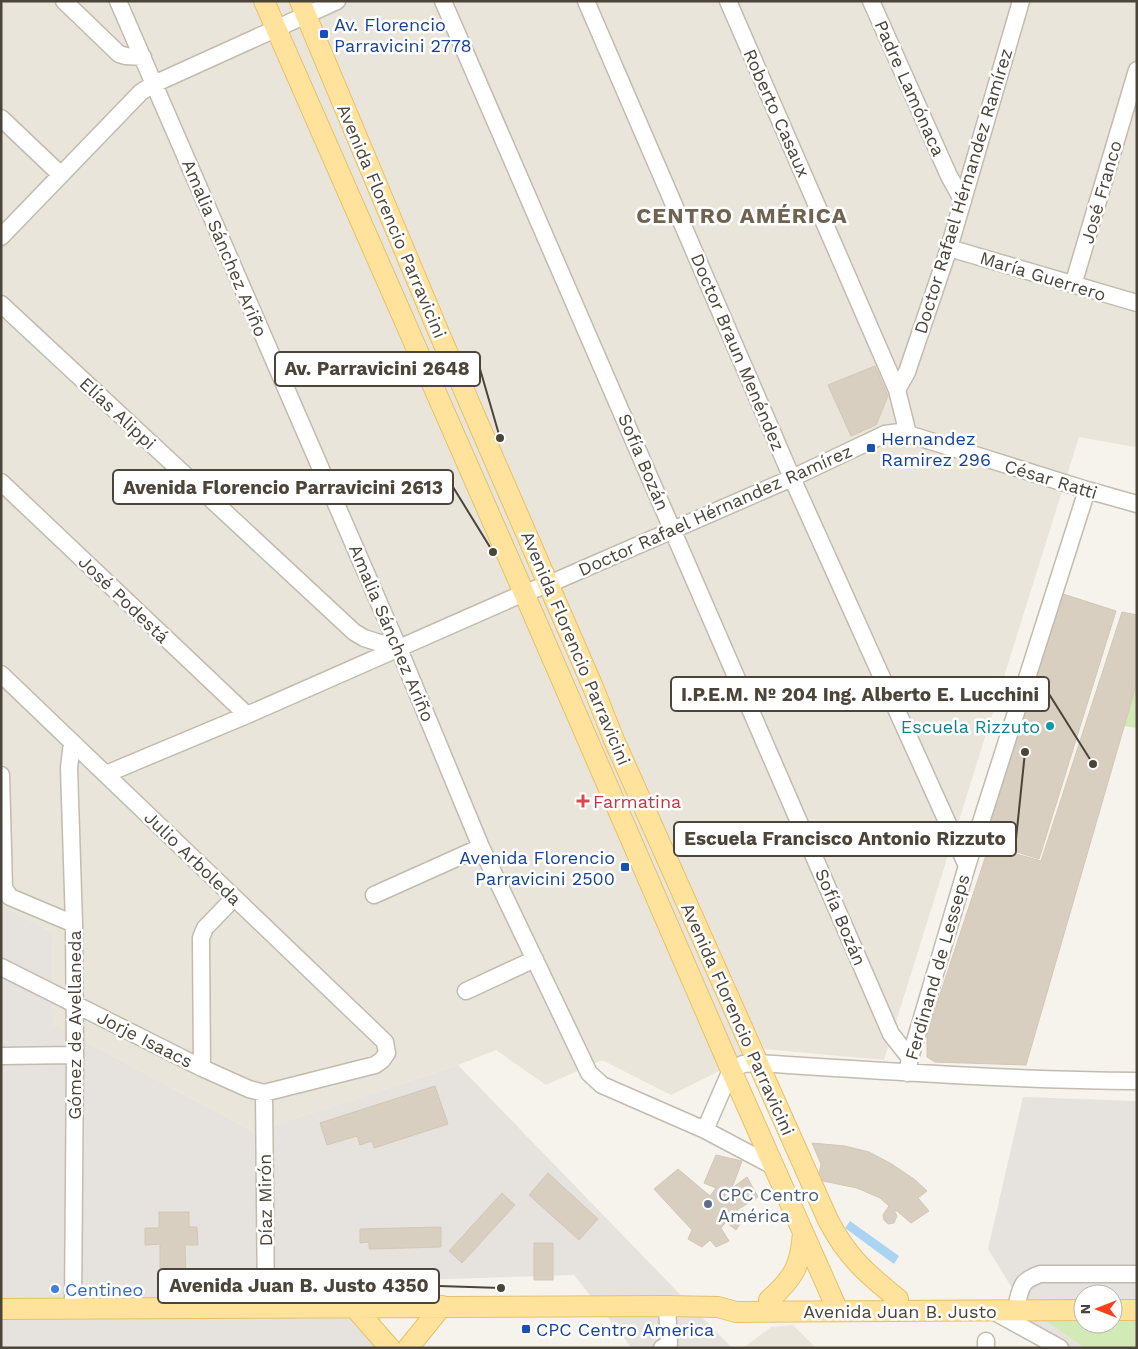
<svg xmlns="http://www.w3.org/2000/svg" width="1138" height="1349" font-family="'Work Sans',sans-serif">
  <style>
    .residential { fill: #eae5da }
    .industrial { fill: #e6e2dd; fill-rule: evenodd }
    .green { fill: #d2eab5 }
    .water { fill: #a9d4f2 }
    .building { fill: #d8cfc1; stroke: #d3c7b4 }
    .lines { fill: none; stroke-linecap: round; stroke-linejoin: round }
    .minor-casing { stroke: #c2bbae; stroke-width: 19 }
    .major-casing { stroke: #e6c16a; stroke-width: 22 }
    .minor { stroke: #fff; stroke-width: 16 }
    .major { stroke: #ffe39c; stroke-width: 20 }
    .transit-dot { fill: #1a4fb4; stroke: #fff; stroke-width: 2 }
    .culture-dot { fill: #0f9aa8; stroke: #fff; stroke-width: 2 }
    .health-dot { fill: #e0444e; stroke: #fff; stroke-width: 2 }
    .service-dot { fill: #5c6f8a; stroke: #fff; stroke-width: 2 }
    .shop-dot { fill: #3f7fe0; stroke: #fff; stroke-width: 2 }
    .labels { text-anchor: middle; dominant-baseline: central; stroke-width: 5; stroke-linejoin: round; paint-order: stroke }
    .transit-label { font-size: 18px; fill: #164399; stroke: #fff; text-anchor: start }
    .street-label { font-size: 18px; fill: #4b4439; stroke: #fff }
    .culture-label { font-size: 18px; fill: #0d838f; stroke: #fff; text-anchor: end }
    .health-label { font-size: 18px; fill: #be3a42; stroke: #fff; text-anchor: start }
    .service-label { font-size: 18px; fill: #4e5e75; stroke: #fff; text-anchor: start }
    .shop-label { font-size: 18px; fill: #366cbe; stroke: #fff; text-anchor: start }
    .district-label { font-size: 22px; font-weight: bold; letter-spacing: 1px; fill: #6e6250; stroke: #fff }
    .leader { fill: none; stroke: #4b4439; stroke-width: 2 }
    .callout-dot { fill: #4b4439; stroke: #fff; stroke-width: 2 }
    .callout { fill: #fff; stroke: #4b4439; stroke-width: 2 }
    .callout-label { font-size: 19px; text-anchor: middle; font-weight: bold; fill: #4b4439 }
  </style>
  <rect width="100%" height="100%" fill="#f6f3ec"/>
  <path class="residential" d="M1 1H1137V440L1135 447 1079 437 884 1060 764 1049 671 1095 602 1060 546 1085 496 1050 458 1065 254 1132 53 1024 52 932 1 905Z
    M793 1325 816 1348H743L771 1327Z"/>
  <path class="industrial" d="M1 905 52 932 53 1024 254 1132 458 1065 732 1348H632L574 1275 382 1281 380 1348H1Z
    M1023 1097 1137 1101V1348H1049L988 1249ZM1083 1294H1113V1324H1083Z"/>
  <path class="green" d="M1137 681V728L1123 726Z
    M1045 1320H1083V1324H1113V1320H1137V1348H1085Z"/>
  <path class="water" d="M850 1221 899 1256 894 1264 845 1228Z"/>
  <path class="building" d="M875 366 888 396 876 425 851 436 828 385Z
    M1060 593 1116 611 1039 859 983 841Z
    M1122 612 1137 615V682L1026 1065 935 1062 927 1057V1034L989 846 1041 861Z
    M435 1086 448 1124 374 1148 372 1141 360 1145 357 1136 327 1145 320 1123Z
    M812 1143 845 1146 869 1152 890 1163 914 1179 927 1191 918 1198 929 1211 911 1223 897 1211 894 1210 897 1216 894 1223 888 1224 884 1220 883 1215 889 1206 880 1198 857 1188 818 1180 821 1164Z
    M716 1155 742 1161 732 1188 747 1177 758 1197 737 1210 745 1217 736 1230 726 1222 721 1228 729 1241 716 1247 710 1240 702 1247 688 1239 692 1230 654 1189 678 1169 710 1196 716 1188 704 1183Z
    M548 1173 598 1219 579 1240 529 1195Z
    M502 1193 515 1205 462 1263 449 1251Z
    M159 1212H189V1227H197L198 1245H185L186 1277H160V1244L145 1245V1228H159Z
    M441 1227V1247L369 1249V1242L360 1243V1229Z
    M534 1243H553V1280H534Z"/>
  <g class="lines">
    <g class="minor-casing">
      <path id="minor" d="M64 1 119 54 126 56 143 57
        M118 1 399 649 481 847 589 1073 602 1085 705 1130 773 1166
        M443 1 891 1034 910 1058
        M586 1 792 478 967 866
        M728 1 897 390
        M871 1 949 176 963 201
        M1 118 61 175
        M1 237 141 92 154 84 337 1
        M949 248 1137 303
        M1073 285 1137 70
        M1 304 354 632 364 638 399 649
        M908 434 897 390 907 372 949 248 1021 1
        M1 482 247 715
        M1 674 385 1042 387 1053 382 1060 375 1065 264 1093 249 1089 202 1068 1 967
        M72 742 69 768 74 924 75 1055 73 1308
        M106 774 247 715 524 593 549 584 792 478 885 434 900 432 908 434 1087 490 1137 504
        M1 775 4 888 10 897 74 924
        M374 895 481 847
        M466 991 535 959
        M1 1056 75 1055
        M202 1068 201 938 205 928 234 898
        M907 1073 910 1058 967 866 1087 490
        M264 1093 266 1307
        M705 1130 731 1070 743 1064 758 1063C884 1071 1010 1080 1137 1081
        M1018 1299C1022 1283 1024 1280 1040 1274H1137
        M993 1311 1060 1348
        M662 1348 669 1344 667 1306
        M986 1348V1341"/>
    </g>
    <g class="major-casing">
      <path id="major" d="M264 1 524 593 731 1070 838 1311
        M300 1 439 333 593 687 614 740 828 1220C847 1257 867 1274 898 1299
        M769 1300C794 1278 801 1265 803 1232
        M353 1306 390 1348
        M1 1309 667 1306 718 1307 736 1312 1083 1310
        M1113 1310H1137
        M408 1348 442 1306"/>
    </g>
    <use href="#minor" class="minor"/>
    <use href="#major" class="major"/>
  </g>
  <g class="transit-dot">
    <rect x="319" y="29" width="10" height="10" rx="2.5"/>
    <rect x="866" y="443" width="10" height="10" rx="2.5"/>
    <rect x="620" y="862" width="10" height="10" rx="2.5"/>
    <rect x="521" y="1324" width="10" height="10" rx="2.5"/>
  </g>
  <circle class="culture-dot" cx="1050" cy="726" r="5"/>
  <path class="health-dot" d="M580.5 793.5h5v5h5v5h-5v5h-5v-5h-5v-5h5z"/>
  <circle class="service-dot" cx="708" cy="1204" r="5"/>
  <circle class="shop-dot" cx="55" cy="1289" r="5"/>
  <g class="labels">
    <g class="transit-label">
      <text x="334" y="24">Av. Florencio<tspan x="334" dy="21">Parravicini 2778</tspan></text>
      <text x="881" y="438">Hernandez<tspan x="881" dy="21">Ramirez 296</tspan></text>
      <text x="615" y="857" text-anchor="end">Avenida Florencio<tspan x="615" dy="21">Parravicini 2500</tspan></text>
      <text x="536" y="1329">CPC Centro America</text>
    </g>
    <g class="street-label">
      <text transform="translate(910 88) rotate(66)">Padre Lamónaca</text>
      <text transform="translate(777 113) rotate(66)">Roberto Casaux</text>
      <text transform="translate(963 191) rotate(-73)">Doctor Rafael Hérnandez Ramírez</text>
      <text transform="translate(1101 192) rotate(-74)">José Franco</text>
      <text transform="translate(392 221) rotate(67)">Avenida Florencio Parravicini</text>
      <text transform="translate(225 248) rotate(67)">Amalia Sánchez Ariño</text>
      <text transform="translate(1043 276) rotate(17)">María Guerrero</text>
      <text transform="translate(738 352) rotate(67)">Doctor Braun Menéndez</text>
      <text transform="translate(118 413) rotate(43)">Elías Alippi</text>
      <text transform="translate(644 462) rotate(67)">Sofía Bozán</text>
      <text transform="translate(1051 479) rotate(17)">César Ratti</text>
      <text transform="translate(715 510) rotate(-24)">Doctor Rafael Hérnandez Ramírez</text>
      <text transform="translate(124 599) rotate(44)">José Podestá</text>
      <text transform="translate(392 633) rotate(67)">Amalia Sánchez Ariño</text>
      <text transform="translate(576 648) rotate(67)">Avenida Florencio Parravicini</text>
      <text transform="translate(193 858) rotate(44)">Julio Arboleda</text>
      <text transform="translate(841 917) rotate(67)">Sofía Bozán</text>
      <text transform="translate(937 967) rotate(-74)">Ferdinand de Lesseps</text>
      <text transform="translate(738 1019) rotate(66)">Avenida Florencio Parravicini</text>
      <text transform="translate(74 1025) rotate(-90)">Gómez de Avellaneda</text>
      <text transform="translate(145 1039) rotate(27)">Jorje Isaacs</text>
      <text transform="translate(265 1200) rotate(-91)">Díaz Mirón</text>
      <text x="900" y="1311">Avenida Juan B. Justo</text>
    </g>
    <g class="culture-label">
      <text x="1040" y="726">Escuela Rizzuto</text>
    </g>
    <g class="health-label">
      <text x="593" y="801">Farmatina</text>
    </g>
    <g class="service-label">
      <text x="718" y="1194">CPC Centro<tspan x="718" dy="21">América</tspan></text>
    </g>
    <g class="shop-label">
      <text x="65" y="1289">Centineo</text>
    </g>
    <g class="district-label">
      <text x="742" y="215">CENTRO AMÉRICA</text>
    </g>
  </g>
  <path class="leader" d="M500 438L480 369M493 552L453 487M1093 764L1049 694M1025 752L1016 839M501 1288L439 1286"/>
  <g class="callout-dot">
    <circle cx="500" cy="438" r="5"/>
    <circle cx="493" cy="552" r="5"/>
    <circle cx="1093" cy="764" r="5"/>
    <circle cx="1025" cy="752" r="5"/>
    <circle cx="501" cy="1288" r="5"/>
  </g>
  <g class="callout">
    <rect x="275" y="352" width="205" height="34" rx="5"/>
    <rect x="113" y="470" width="340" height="34" rx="5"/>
    <rect x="671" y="677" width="378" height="34" rx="5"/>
    <rect x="674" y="822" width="342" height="34" rx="5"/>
    <rect x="158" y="1269" width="281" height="34" rx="5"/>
  </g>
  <g class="callout-label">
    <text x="377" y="375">Av. Parravicini 2648</text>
    <text x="283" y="494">Avenida Florencio Parravicini 2613</text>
    <text x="860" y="701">I.P.E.M. Nº 204 Ing. Alberto E. Lucchini</text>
    <text x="845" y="845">Escuela Francisco Antonio Rizzuto</text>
    <text x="299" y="1292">Avenida Juan B. Justo 4350</text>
  </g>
  <rect width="1138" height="1349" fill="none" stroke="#4b4439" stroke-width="5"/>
  <g transform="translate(1098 1309) rotate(270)"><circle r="24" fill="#ffffff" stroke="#b7b4b0"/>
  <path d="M0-4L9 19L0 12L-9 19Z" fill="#fc3f1d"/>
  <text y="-8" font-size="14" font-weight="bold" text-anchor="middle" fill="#4b4439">N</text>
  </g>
</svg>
